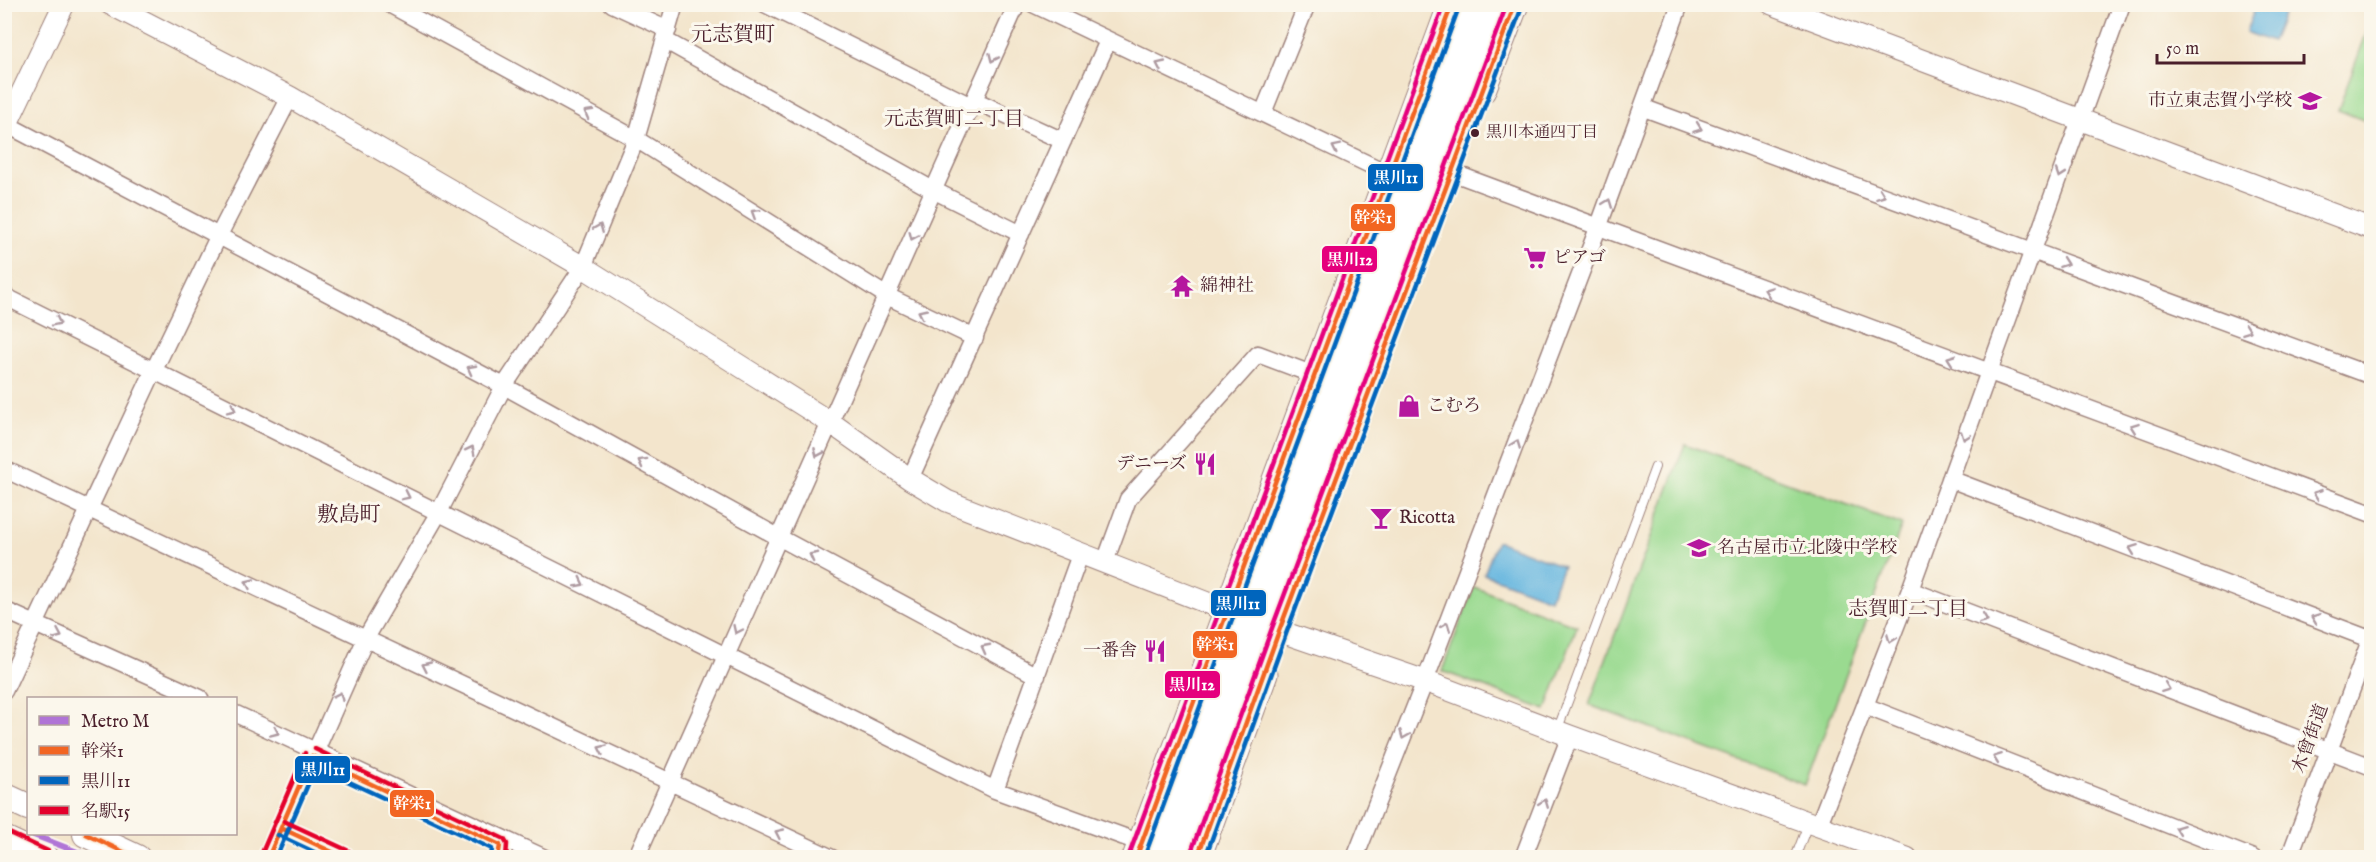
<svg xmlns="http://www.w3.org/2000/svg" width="2376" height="862" font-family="'IM FELL English','Noto Serif JP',serif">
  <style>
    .green { fill: #9ada90; stroke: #727c5e; stroke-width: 1.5 }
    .water { fill: #64b5df; stroke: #576a85; stroke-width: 1.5 }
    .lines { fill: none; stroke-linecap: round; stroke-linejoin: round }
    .service-casing { stroke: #9e827c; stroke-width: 10 }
    .minor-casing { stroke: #9e827c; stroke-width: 19 }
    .tertiary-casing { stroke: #9e827c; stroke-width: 23 }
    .primary-casing { stroke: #9e827c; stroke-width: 28 }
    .trunk-casing { stroke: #9e827c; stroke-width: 29 }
    .service { stroke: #fff; stroke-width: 8 }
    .minor { stroke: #fff; stroke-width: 16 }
    .tertiary { stroke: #fff; stroke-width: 21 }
    .primary { stroke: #fff; stroke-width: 26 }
    .trunk { stroke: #fff; stroke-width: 27 }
    .motorway-bridge-casing { stroke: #9e827c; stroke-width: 32; stroke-linecap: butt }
    .motorway-bridge { stroke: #fff; stroke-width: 30 }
    .bus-1-casing { stroke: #fbf7ec; stroke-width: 9 }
    .bus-2-casing { stroke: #fbf7ec; stroke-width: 9 }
    .bus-3-casing { stroke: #fbf7ec; stroke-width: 9 }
    .bus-4-casing { stroke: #fbf7ec; stroke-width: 9 }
    .bus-1 { stroke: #f26522; stroke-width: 4.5 }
    .bus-2 { stroke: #0065bd; stroke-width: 4.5 }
    .bus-3 { stroke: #e4002b; stroke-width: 4.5 }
    .bus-4 { stroke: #e5007d; stroke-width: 4.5 }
    .metro-1-casing { stroke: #fbf7ec; stroke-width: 10 }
    .metro-1 { stroke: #b074d6; stroke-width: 6 }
    .oneway { stroke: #ae9aa0 }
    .bus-dot { fill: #4a1f2b; stroke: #fbf7ec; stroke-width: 2 }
    .labels { text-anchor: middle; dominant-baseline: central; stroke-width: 6; stroke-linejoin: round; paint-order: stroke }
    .bus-label { font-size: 16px; fill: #4a1f2b; stroke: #fbf7ec; text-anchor: start }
    .poi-label { font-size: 18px; fill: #4a1f2b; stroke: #fbf7ec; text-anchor: start }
    .street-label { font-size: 18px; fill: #4a1f2b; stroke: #fbf7ec }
    .neighbourhood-label { font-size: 20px; fill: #4a1f2b; stroke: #fbf7ec }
    .quarter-label { font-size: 21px; fill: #4a1f2b; stroke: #fbf7ec }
    .line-badge { stroke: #fbf7ec; stroke-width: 2 }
    .badge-label { font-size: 16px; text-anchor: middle; font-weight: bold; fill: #fff }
  </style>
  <rect width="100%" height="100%" fill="#fbf7ec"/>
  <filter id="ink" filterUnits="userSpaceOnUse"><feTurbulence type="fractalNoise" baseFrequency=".0167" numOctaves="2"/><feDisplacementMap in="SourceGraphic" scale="12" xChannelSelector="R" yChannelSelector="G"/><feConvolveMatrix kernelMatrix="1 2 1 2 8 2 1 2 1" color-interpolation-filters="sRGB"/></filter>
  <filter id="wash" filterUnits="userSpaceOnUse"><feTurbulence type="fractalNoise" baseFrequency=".008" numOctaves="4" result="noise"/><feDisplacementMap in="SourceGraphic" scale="24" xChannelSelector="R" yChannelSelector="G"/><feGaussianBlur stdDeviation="1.35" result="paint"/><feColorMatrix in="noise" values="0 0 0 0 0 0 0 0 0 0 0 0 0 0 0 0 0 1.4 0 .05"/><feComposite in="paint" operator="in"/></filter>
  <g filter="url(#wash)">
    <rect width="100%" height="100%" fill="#f3e5cc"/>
    <path class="green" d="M2371 21 2372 123H2371L2338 110Z
      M1685 444 1902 525 1805 785 1589 705Z
      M1474 587 1577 626 1546 710 1442 671Z"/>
    <path class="water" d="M2256 5H2287L2272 42 2246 32Z
      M1497 541 1563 566 1550 599 1484 574Z"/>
  </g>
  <g filter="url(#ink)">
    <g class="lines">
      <g class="service-casing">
        <path id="service" d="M1557 731 1655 467
          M281 828 346 858
          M491 841 500 845 498 858
          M1795 858 1808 824"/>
      </g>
      <g class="minor-casing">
        <path id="minor" d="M389 4 636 139 887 296 975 338
          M612 4 668 30
          M765 4 971 106
          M1033 4 1389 174
          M666 41 933 190 1021 234
          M974 100 1063 141
          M1644 108 2372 376
          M1263 113 1307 4
          M4 123 504 386 780 538 1037 676
          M1451 172 2372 514
          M4 296 995 790 1141 843
          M4 469 832 858
          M910 479 1108 41
          M1950 479 2372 640
          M1105 562 1128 499 1258 354 1314 375
          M1910 590 2372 767
          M4 610 200 698
          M4 691 154 370 218 237 290 97
          M1865 706 2253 858
          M236 714 545 858
          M995 790 1081 552
          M1819 824 1910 590 2122 4
          M268 858 366 638 439 512 504 386 583 267 636 139 675 4
          M636 858C764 573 889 288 1017 4
          M1355 858 1425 681 1598 228 1680 4
          M1523 858 1570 736
          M2289 858 2372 635"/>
      </g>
      <g class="tertiary-casing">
        <path id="tertiary" d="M110 4 290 97 583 267 831 423 910 479 947 501 1279 631 1425 681 1570 736 1907 858
          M1772 4 2372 229
          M4 130 64 4"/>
      </g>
      <g class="primary-casing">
        <path id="primary" d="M4 796 28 807
          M86 834 137 858
          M4 839 45 858"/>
      </g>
      <g class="trunk-casing">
        <path id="trunk" d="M1482 90 1515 4
          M1136 858 1452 4
          M1197 858 1264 674"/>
      </g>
      <use href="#service" class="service"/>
      <use href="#minor" class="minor"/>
      <use href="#tertiary" class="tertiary"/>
      <use href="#primary" class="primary"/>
      <use href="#trunk" class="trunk"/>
      <g class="motorway-bridge-casing">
        <path id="motorway-bridge" d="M1153 858 1469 4
          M1179 858 1499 4"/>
      </g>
      <use href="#motorway-bridge" class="motorway-bridge"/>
      <g class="bus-1-casing">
        <path id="bus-1" d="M312 756 500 845 498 858
          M281 828 345 858
          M86 834 136 858
          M268 858 312 756
          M1136 858 1452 4
          M1197 858 1279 631 1515 4"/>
      </g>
      <g class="bus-2-casing">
        <path id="bus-2" d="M309 763 492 849 491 857
          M278 835 327 858
          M276 858 319 759
          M1144 858 1459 7
          M1205 858 1286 634 1522 7"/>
      </g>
      <g class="bus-3-casing">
        <path id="bus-3" d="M315 749 504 839 507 844 506 858
          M284 821 349 851
          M7 832 48 851
          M261 855 305 753"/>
      </g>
      <g class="bus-4-casing">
        <path id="bus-4" d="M1129 855 1444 4
          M1190 855 1272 628 1507 4"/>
      </g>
      <use href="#bus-1" class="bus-1"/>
      <use href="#bus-2" class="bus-2"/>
      <use href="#bus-3" class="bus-3"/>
      <use href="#bus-4" class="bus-4"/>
      <g class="metro-1-casing">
        <path id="metro-1" d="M31 834 93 858"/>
      </g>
      <use href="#metro-1" class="metro-1"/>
    </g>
    <defs><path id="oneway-chevron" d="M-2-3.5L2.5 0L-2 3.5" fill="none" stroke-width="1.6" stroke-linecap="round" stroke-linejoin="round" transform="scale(1.5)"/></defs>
    <g class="oneway">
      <use href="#oneway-chevron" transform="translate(993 58) rotate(114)"/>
      <use href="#oneway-chevron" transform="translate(1160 65) rotate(-155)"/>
      <use href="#oneway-chevron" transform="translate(588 113) rotate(-151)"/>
      <use href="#oneway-chevron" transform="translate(1698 128) rotate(20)"/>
      <use href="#oneway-chevron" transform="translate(1336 148) rotate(-154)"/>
      <use href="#oneway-chevron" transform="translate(2060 174) rotate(109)"/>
      <use href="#oneway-chevron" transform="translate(1881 195) rotate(20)"/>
      <use href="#oneway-chevron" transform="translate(1608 203) rotate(-69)"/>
      <use href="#oneway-chevron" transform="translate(755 213) rotate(-148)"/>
      <use href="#oneway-chevron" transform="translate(599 228) rotate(-68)"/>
      <use href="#oneway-chevron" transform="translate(913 236) rotate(114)"/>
      <use href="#oneway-chevron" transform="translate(2064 263) rotate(20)"/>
      <use href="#oneway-chevron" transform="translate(1768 291) rotate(-160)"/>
      <use href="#oneway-chevron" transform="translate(922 313) rotate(-155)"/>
      <use href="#oneway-chevron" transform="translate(57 322) rotate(26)"/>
      <use href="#oneway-chevron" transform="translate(2247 330) rotate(20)"/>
      <use href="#oneway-chevron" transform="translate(1951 359) rotate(-160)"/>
      <use href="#oneway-chevron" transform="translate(471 369) rotate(-152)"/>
      <use href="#oneway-chevron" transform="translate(232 409) rotate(26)"/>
      <use href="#oneway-chevron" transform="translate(2134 427) rotate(-160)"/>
      <use href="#oneway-chevron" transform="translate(1965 436) rotate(110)"/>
      <use href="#oneway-chevron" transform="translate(1516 444) rotate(-69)"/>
      <use href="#oneway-chevron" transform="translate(471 450) rotate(-63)"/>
      <use href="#oneway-chevron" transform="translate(818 453) rotate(114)"/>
      <use href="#oneway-chevron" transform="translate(642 462) rotate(-151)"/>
      <use href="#oneway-chevron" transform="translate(2317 494) rotate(-160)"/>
      <use href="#oneway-chevron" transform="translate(406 496) rotate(26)"/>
      <use href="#oneway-chevron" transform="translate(2133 549) rotate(-159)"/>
      <use href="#oneway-chevron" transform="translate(813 556) rotate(-152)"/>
      <use href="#oneway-chevron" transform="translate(249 583) rotate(-155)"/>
      <use href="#oneway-chevron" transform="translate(580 583) rotate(27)"/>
      <use href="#oneway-chevron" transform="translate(2315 618) rotate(-159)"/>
      <use href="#oneway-chevron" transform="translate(1984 619) rotate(21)"/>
      <use href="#oneway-chevron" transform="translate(1446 626) rotate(-69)"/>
      <use href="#oneway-chevron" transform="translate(737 630) rotate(115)"/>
      <use href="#oneway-chevron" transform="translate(58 635) rotate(24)"/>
      <use href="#oneway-chevron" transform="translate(1891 639) rotate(111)"/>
      <use href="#oneway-chevron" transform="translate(985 648) rotate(-152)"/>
      <use href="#oneway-chevron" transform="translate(426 666) rotate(-155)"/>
      <use href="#oneway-chevron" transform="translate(2166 688) rotate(21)"/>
      <use href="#oneway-chevron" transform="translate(339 696) rotate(-65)"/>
      <use href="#oneway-chevron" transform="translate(275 732) rotate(24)"/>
      <use href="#oneway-chevron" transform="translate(1404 735) rotate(112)"/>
      <use href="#oneway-chevron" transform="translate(602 749) rotate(-155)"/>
      <use href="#oneway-chevron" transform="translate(1997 758) rotate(-159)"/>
      <use href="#oneway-chevron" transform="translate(1544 803) rotate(-69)"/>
      <use href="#oneway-chevron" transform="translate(2179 829) rotate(-159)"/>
      <use href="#oneway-chevron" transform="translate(779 833) rotate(-155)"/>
    </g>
  </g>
  <defs>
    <g id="school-bare" transform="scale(1.8)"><path d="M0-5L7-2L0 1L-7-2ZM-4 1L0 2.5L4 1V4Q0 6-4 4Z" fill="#b5179e" stroke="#fbf7ec" stroke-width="2.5" paint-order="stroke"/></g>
    <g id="supermarket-bare" transform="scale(1.8)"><path d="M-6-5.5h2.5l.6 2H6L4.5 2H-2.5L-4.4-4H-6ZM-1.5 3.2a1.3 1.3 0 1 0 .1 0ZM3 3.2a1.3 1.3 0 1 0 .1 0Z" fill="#b5179e" stroke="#fbf7ec" stroke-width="2.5" paint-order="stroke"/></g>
    <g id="temple-bare" transform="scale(1.8)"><path d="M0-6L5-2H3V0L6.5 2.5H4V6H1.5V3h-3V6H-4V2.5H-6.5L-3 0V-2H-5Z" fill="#b5179e" stroke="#fbf7ec" stroke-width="2.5" paint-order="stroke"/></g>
    <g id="shop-bare" transform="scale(1.8)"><path d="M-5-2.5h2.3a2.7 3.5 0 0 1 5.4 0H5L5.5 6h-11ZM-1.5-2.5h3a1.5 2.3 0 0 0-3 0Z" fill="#b5179e" stroke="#fbf7ec" stroke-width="2.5" paint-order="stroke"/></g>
    <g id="restaurant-bare" transform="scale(1.8)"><path d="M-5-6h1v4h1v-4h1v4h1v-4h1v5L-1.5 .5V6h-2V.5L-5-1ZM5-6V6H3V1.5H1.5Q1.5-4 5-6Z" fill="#b5179e" stroke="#fbf7ec" stroke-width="2.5" paint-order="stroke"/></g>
    <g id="bar-bare" transform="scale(1.8)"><path d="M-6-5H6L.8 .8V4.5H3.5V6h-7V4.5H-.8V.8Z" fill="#b5179e" stroke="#fbf7ec" stroke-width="2.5" paint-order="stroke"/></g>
  </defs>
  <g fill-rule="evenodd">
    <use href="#school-bare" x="2310" y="101"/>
    <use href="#supermarket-bare" x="1535" y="258"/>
    <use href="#temple-bare" x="1182" y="286"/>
    <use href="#shop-bare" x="1409" y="406"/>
    <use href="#restaurant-bare" x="1205" y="464"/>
    <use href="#bar-bare" x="1381" y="518"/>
    <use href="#school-bare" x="1699" y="548"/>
    <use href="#restaurant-bare" x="1155" y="651"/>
  </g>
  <circle class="bus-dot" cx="1475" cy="133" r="5"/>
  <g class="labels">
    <g class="bus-label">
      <text x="1486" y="133">黒川本通四丁目</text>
    </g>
    <g class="poi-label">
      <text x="2292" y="101" text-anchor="end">市立東志賀小学校</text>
      <text x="1553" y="258">ピアゴ</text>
      <text x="1200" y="286">綿神社</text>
      <text x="1427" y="406">こむろ</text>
      <text x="1187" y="464" text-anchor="end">デニーズ</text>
      <text x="1399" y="518">Ricotta</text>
      <text x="1717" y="548">名古屋市立北陵中学校</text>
      <text x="1137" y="651" text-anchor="end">一番舎</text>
    </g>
    <g class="street-label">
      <text transform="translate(2311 739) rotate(-70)">木曾街道</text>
    </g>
    <g class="neighbourhood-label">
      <text x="954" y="119">元志賀町二丁目</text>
      <text x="1908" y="609">志賀町二丁目</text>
    </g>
    <g class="quarter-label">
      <text x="733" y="35">元志賀町</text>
      <text x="349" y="515">敷島町</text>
    </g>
  </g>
  <g class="line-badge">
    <rect x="1367" y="163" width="57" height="29" rx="6" fill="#0065bd"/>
    <rect x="1350" y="203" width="46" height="29" rx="6" fill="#f26522"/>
    <rect x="1321" y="245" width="57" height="28" rx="6" fill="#e5007d"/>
    <rect x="1210" y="589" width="57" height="28" rx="6" fill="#0065bd"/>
    <rect x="1192" y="630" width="46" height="29" rx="6" fill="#f26522"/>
    <rect x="1164" y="670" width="57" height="29" rx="6" fill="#e5007d"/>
    <rect x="294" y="755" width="57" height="29" rx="6" fill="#0065bd"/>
    <rect x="389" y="789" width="46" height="29" rx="6" fill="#f26522"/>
  </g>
  <g class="badge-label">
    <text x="1396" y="183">黒川11</text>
    <text x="1373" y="223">幹栄1</text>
    <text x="1350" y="265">黒川12</text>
    <text x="1238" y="609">黒川11</text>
    <text x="1215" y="650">幹栄1</text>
    <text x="1192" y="690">黒川12</text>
    <text x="323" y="775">黒川11</text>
    <text x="412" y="809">幹栄1</text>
  </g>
  <rect width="2376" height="862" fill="none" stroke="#fbf7ec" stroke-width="24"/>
  <rect x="27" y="697" width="210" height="138" fill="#fbf7ec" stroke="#b4a19f" stroke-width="1.5"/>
  <rect x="39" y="716" width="30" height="9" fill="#b074d6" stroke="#b4a19f" stroke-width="1.5"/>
  <text x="81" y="727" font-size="18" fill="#4a1f2b">Metro M</text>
  <rect x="39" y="746" width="30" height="9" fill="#f26522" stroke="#b4a19f" stroke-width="1.5"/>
  <text x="81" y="757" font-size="18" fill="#4a1f2b">幹栄1</text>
  <rect x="39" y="776" width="30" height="9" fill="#0065bd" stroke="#b4a19f" stroke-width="1.5"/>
  <text x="81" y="787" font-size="18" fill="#4a1f2b">黒川11</text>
  <rect x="39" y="806" width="30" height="9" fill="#e4002b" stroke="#b4a19f" stroke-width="1.5"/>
  <text x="81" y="817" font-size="18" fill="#4a1f2b">名駅15</text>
  <path d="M2157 54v9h147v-9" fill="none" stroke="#4a1f2b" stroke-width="3"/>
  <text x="2166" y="54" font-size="18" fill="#4a1f2b" stroke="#fbf7ec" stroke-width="4.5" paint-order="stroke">50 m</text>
</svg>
